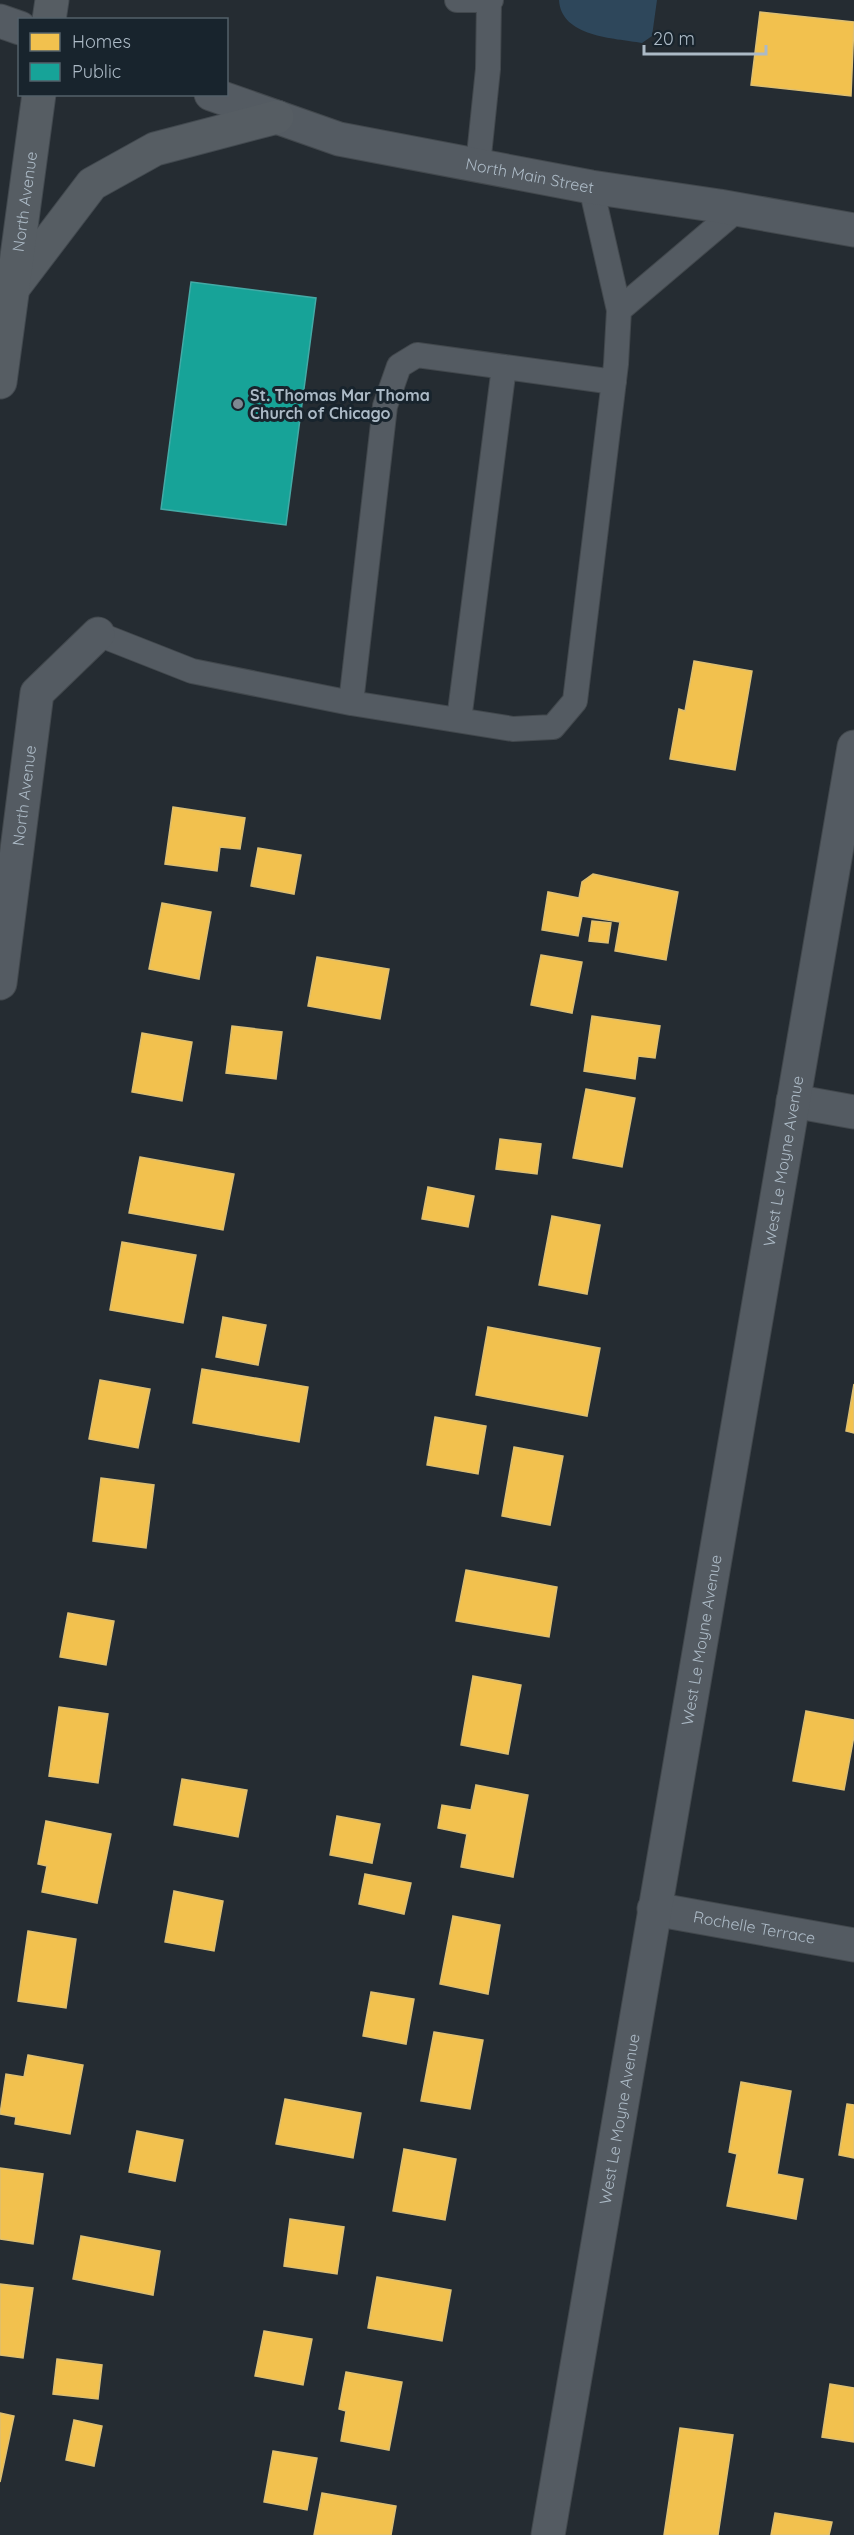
<svg xmlns="http://www.w3.org/2000/svg" width="854" height="2535" font-family="Quicksand,sans-serif">
  <style>
    .water { fill: #2e475b }
    .homes { fill: #f2c14e; stroke: #ddbf72; stroke-width: 1.5 }
    .public { fill: #17a398; stroke: #44aaa6; stroke-width: 1.5 }
    .lines { fill: none; stroke-linecap: round; stroke-linejoin: round }
    .service-casing { stroke: #42484d; stroke-width: 26 }
    .minor-casing { stroke: #42484d; stroke-width: 35 }
    .tertiary-casing { stroke: #42484d; stroke-width: 35 }
    .primary-casing { stroke: #42494f; stroke-width: 35 }
    .service { stroke: #545b62; stroke-width: 24 }
    .minor { stroke: #545b62; stroke-width: 33 }
    .tertiary { stroke: #545b62; stroke-width: 33 }
    .primary { stroke: #565d63; stroke-width: 33 }
    .poi-dot { fill: #7d8892; stroke: #18242d; stroke-width: 2 }
    .labels { text-anchor: middle; dominant-baseline: central; stroke-width: 6; stroke-linejoin: round; paint-order: stroke }
    .street-label { font-size: 16px; fill: #acbac6; stroke: #18242d }
    .poi-label { font-size: 16px; font-weight: bold; fill: #acbac6; stroke: #18242d; text-anchor: start }
  </style>
  <rect width="100%" height="100%" fill="#252c32"/>
  <path class="water" d="M559 0H657L652 36 642 43C614 38 561 37 559 0Z"/>
  <path class="homes" d="M760 12 854 22 851 96 751 85Z
    M694 661 752 671 735 770 670 759 679 709 685 711Z
    M173 807 245 818 240 849 220 847 217 871 165 864Z
    M258 848 301 855 294 894 251 886Z
    M593 874 678 892 666 960 615 951 620 922 582 916 578 936 542 930 548 892 579 898 582 882Z
    M162 903 211 912 199 979 149 969Z
    M592 921 611 923 608 943 589 941Z
    M541 955 582 962 572 1013 531 1005Z
    M317 957 389 969 380 1019 308 1006Z
    M592 1016 660 1026 655 1058 638 1056 635 1079 584 1071Z
    M232 1026 282 1032 276 1079 226 1073Z
    M142 1033 192 1042 182 1101 132 1092Z
    M586 1089 635 1098 622 1167 573 1158Z
    M500 1139 541 1144 537 1174 496 1169Z
    M140 1157 234 1174 223 1230 129 1213Z
    M428 1187 474 1196 468 1227 422 1219Z
    M552 1216 600 1225 587 1294 539 1285Z
    M122 1242 196 1255 183 1323 110 1310Z
    M223 1317 266 1325 258 1365 216 1357Z
    M488 1327 600 1348 587 1416 476 1395Z
    M202 1369 308 1387 299 1442 193 1423Z
    M100 1380 150 1389 138 1448 89 1439Z
    M854 1384V1433L846 1431Z
    M435 1417 486 1426 478 1474 427 1465Z
    M514 1447 563 1456 550 1525 502 1516Z
    M101 1478 154 1485 146 1548 93 1541Z
    M466 1570 557 1587 549 1637 456 1621Z
    M68 1613 114 1621 106 1665 60 1657Z
    M473 1676 521 1685 508 1754 461 1745Z
    M59 1707 108 1714 98 1783 49 1776Z
    M806 1711 854 1720V1736L844 1790 793 1781Z
    M182 1779 247 1790 238 1837 174 1825Z
    M476 1785 528 1795 513 1877 461 1867 467 1834 438 1828 442 1805 471 1810Z
    M337 1816 380 1824 372 1863 330 1855Z
    M46 1821 111 1834 97 1903 42 1892 47 1866 38 1864Z
    M365 1874 411 1883 404 1914 359 1904Z
    M174 1891 223 1901 214 1951 165 1942Z
    M453 1916 500 1925 488 1994 440 1984Z
    M28 1931 76 1939 66 2008 18 2001Z
    M371 1992 414 1999 406 2044 363 2036Z
    M434 2032 483 2040 470 2109 421 2101Z
    M28 2055 83 2065 70 2134 15 2124 16 2117 0 2114 6 2074 24 2077Z
    M741 2082 791 2091 777 2174 803 2179 796 2219 727 2206 737 2154 729 2152Z
    M285 2099 361 2113 353 2158 276 2144Z
    M847 2104 854 2105V2158L839 2155Z
    M137 2131 183 2140 175 2181 129 2172Z
    M404 2149 456 2159 445 2220 393 2211Z
    M0 2168 43 2174 33 2244 0 2239Z
    M290 2219 344 2227 337 2274 284 2266Z
    M81 2236 160 2251 153 2295 73 2279Z
    M377 2277 451 2290 442 2341 368 2328Z
    M0 2284 33 2288 23 2358 0 2355Z
    M264 2331 312 2339 303 2385 255 2376Z
    M57 2359 102 2365 98 2399 53 2394Z
    M346 2372 402 2382 389 2450 341 2441 346 2411 339 2409Z
    M830 2384 854 2388V2442L822 2437Z
    M0 2413 14 2416 0 2482Z
    M74 2420 102 2426 94 2466 66 2460Z
    M680 2428 733 2435 718 2535H664Z
    M273 2451 317 2458 307 2510 264 2502Z
    M322 2493 396 2506 391 2535H314Z
    M775 2513 832 2522 829 2535H771Z"/>
  <path class="public" d="M191 282 316 298 286 525 161 509Z"/>
  <g class="lines">
    <g class="service-casing">
      <path id="service" d="M457 0H491
        M478 165 488 69 489 0
        M619 310 738 209
        M98 634 192 671 351 703 513 729 553 727 575 701 616 364 619 310 591 187
        M351 703 385 406 399 366 417 355 614 382
        M459 720 504 367"/>
    </g>
    <g class="minor-casing">
      <g id="minor">
        <path id="s1" d="M0 983 37 693 98 634"/>
        <path d="M793 1101 854 1112"/>
        <path id="s2" d="M654 1909 854 1945"/>
        <path id="s3" d="M548 2535 854 747"/>
      </g>
    </g>
    <g class="tertiary-casing">
      <g id="tertiary">
        <path d="M0 21 20 28"/>
        <path id="s4" d="M211 94 339 139 591 187 719 206 854 230"/>
      </g>
    </g>
    <g class="primary-casing">
      <g id="primary">
        <path d="M49 20 52 0"/>
        <path d="M13 288 92 184 155 149 277 117"/>
        <path id="s5" d="M0 382 39 94"/>
      </g>
    </g>
    <use href="#service" class="service"/>
    <use href="#minor" class="minor"/>
    <use href="#tertiary" class="tertiary"/>
    <use href="#primary" class="primary"/>
  </g>
  <circle class="poi-dot" cx="238" cy="404" r="6"/>
  <g class="labels">
    <g class="street-label">
      <text stroke="none"><textPath href="#s4" startOffset="330">North Main Street</textPath></text>
      <text stroke="none"><textPath href="#s5" startOffset="182">North Avenue</textPath></text>
      <text stroke="none"><textPath href="#s1" startOffset="189">North Avenue</textPath></text>
      <text stroke="none"><textPath href="#s3" startOffset="1394">West Le Moyne Avenue</textPath></text>
      <text stroke="none"><textPath href="#s3" startOffset="908">West Le Moyne Avenue</textPath></text>
      <text stroke="none"><textPath href="#s2" startOffset="102">Rochelle Terrace</textPath></text>
      <text stroke="none"><textPath href="#s3" startOffset="422">West Le Moyne Avenue</textPath></text>
    </g>
    <g class="poi-label">
      <text x="250" y="395">St. Thomas Mar Thoma<tspan x="250" dy="18">Church of Chicago</tspan></text>
    </g>
  </g>
  <rect x="18" y="18" width="210" height="78" fill="#18242d" stroke="#53606a" stroke-width="1.5"/>
  <rect x="30" y="33" width="30" height="18" fill="#f2c14e" stroke="#53606a" stroke-width="1.5"/>
  <text x="72" y="48" font-size="18" fill="#acbac6">Homes</text>
  <rect x="30" y="63" width="30" height="18" fill="#17a398" stroke="#53606a" stroke-width="1.5"/>
  <text x="72" y="78" font-size="18" fill="#acbac6">Public</text>
  <path d="M644 45v9h122v-9" fill="none" stroke="#acbac6" stroke-width="3"/>
  <text x="653" y="45" font-size="18" fill="#acbac6" stroke="#18242d" stroke-width="4.5" paint-order="stroke">20 m</text>
</svg>
